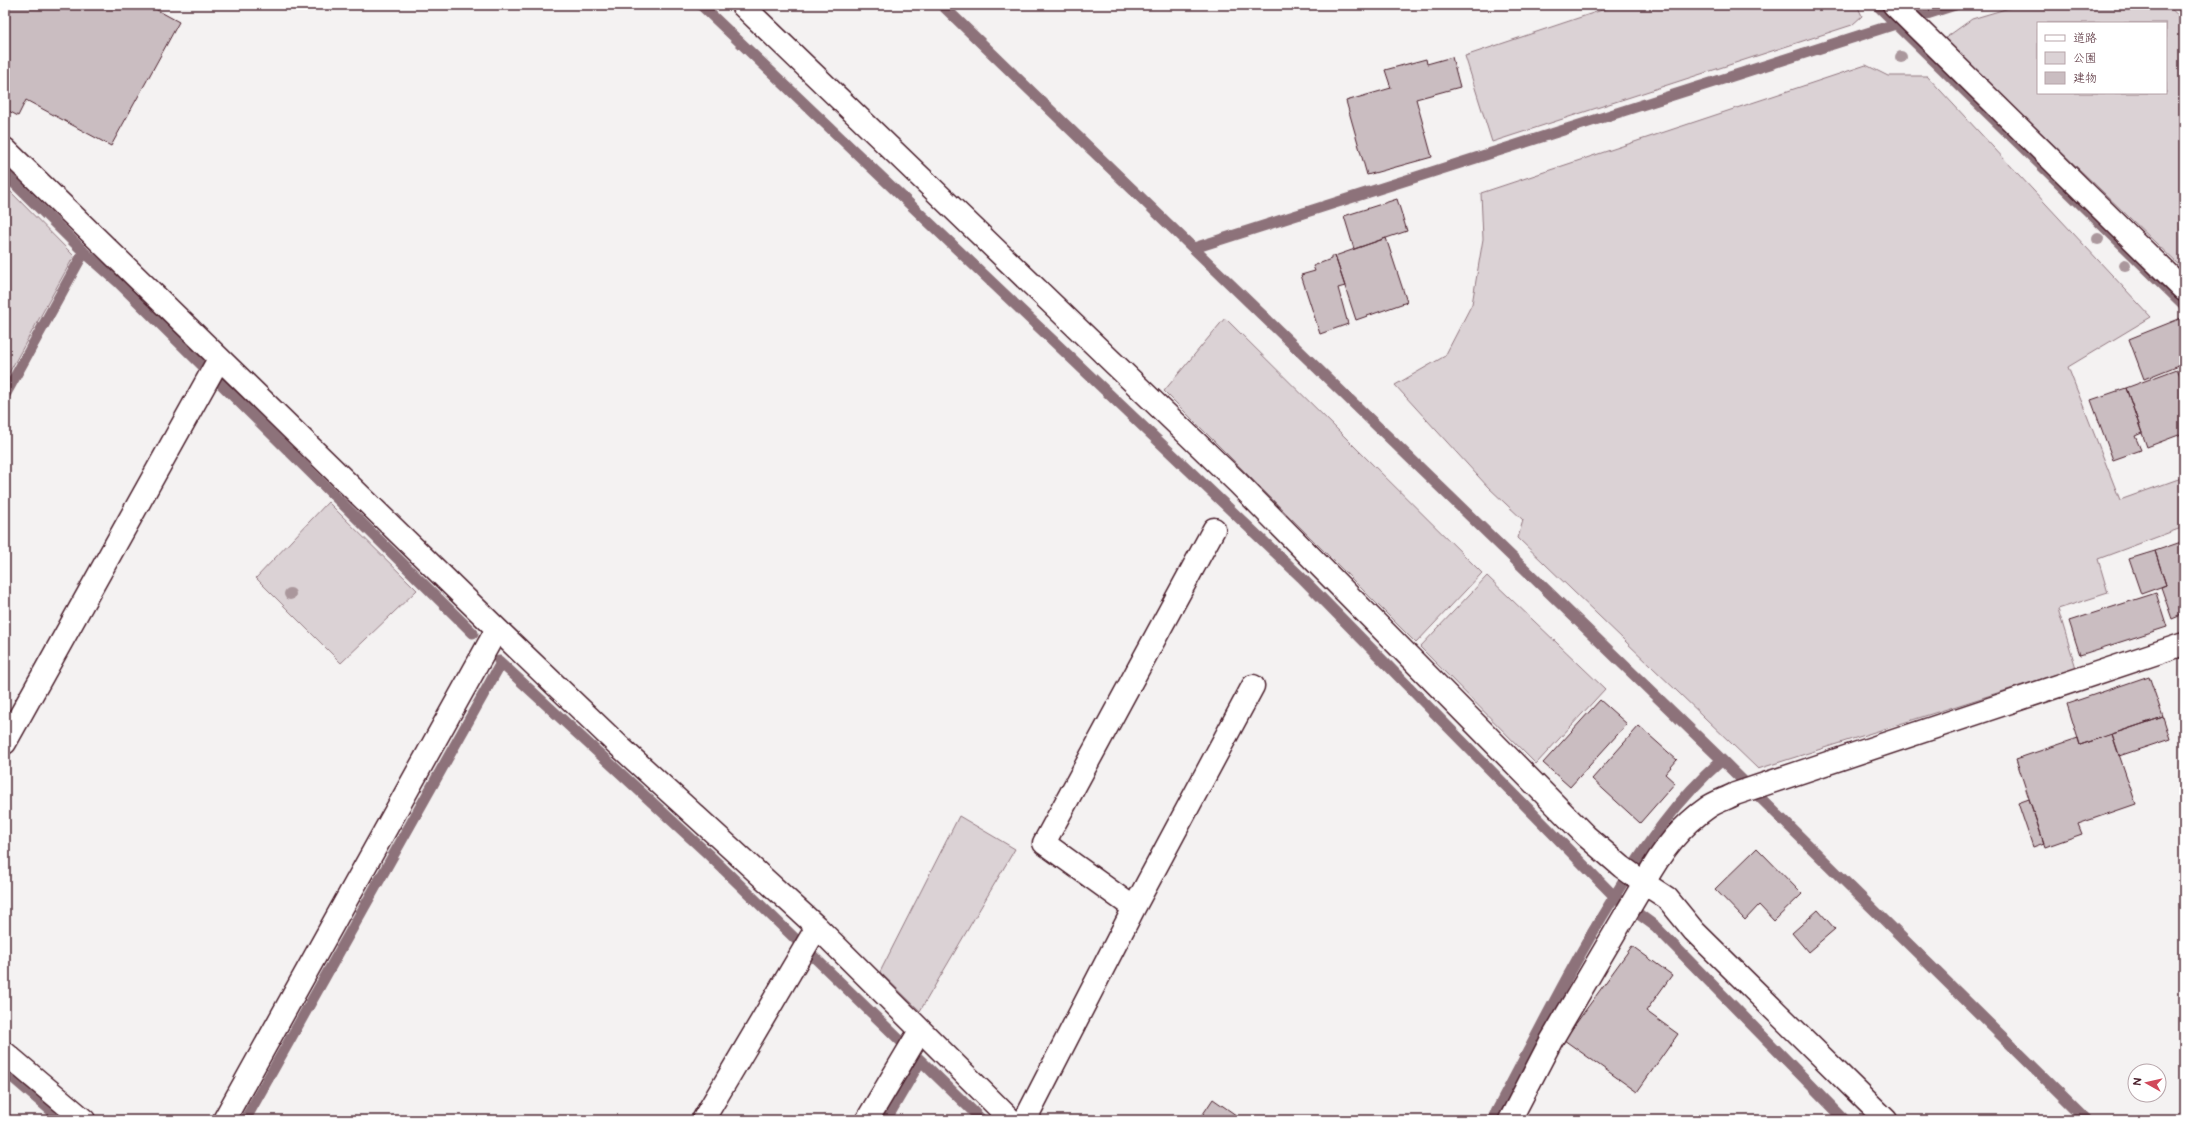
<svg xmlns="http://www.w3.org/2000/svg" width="2189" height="1125" font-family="'Balsamiq Sans','Klee One',sans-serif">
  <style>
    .green { fill: #dbd2d5; stroke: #927880; fill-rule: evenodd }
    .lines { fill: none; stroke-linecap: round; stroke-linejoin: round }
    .stream { stroke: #8d727a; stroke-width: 11 }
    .building { fill: #cabdc1; stroke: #4a1f2b }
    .minor-casing { stroke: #4a1f2b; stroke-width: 25 }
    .minor { stroke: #fff; stroke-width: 22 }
    .tree { fill: #aa979c }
  </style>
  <rect width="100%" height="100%" fill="#f4f2f2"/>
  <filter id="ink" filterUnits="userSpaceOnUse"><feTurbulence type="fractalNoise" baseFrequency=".025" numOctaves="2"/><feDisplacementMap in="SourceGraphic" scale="8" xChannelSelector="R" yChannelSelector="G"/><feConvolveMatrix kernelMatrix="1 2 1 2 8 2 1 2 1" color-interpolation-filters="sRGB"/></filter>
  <g filter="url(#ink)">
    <path class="green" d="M1617 5H1857L1862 16 1852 25 1492 142 1465 56Z
      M2019 5H2167L2184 21V270L1944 39 1972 19ZM2038 23H2166V93H2038Z
      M1866 65 1888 76H1927L2151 317 2068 367 2120 500 2184 477V527L2098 559 2108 593 2058 609 2076 668 1758 769 1518 538 1523 520 1488 487 1395 385 1445 356 1472 304 1483 239 1481 193Z
      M5 186 74 256 5 380Z
      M1225 318 1482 573 1416 643 1164 391Z
      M328 502 417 590 341 663 256 578Z
      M1487 576 1605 689 1536 764 1420 647Z
      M959 816 1015 849 920 1011 880 972Z"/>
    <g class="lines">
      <path class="stream" d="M701 5 1301 577 1614 896 1655 926 1845 1120
        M942 5 1722 760 2087 1120
        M1877 5 2184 305
        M5 174 84 252 119 283 473 633
        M1194 248 1955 5
        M5 395 84 252
        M499 661 708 854 982 1120
        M5 1071 62 1120
        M245 1120 501 663
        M886 1120 920 1062
        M1492 1120C1532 1045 1569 969 1614 897 1645 846 1677 799 1722 760"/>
    </g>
    <path class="building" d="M5 5H148L179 22 111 146 26 100 18 116 5 109Z
      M1452 57 1460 87 1416 99 1432 157 1367 175 1346 101 1391 88 1385 70 1426 59 1427 64Z
      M1397 199 1407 231 1354 249 1344 216Z
      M1386 238 1407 302 1356 320 1335 256Z
      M1331 256H1335L1345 286 1338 288 1348 324 1320 334 1301 275 1315 271 1313 266 1331 259Z
      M2184 317V363L2144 379 2129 339Z
      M2177 369 2184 383V433L2147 447 2126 388Z
      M2126 388 2142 433 2135 436 2141 450 2113 460 2091 400Z
      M2184 541V614L2172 619 2161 587 2166 585 2155 551Z
      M2155 551 2166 585 2141 594 2129 559Z
      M2156 593 2167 627 2080 655 2069 621Z
      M2149 676 2163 717 2080 745 2067 704Z
      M1600 700 1627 724 1570 787 1543 763Z
      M2163 717 2170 739 2119 756 2112 734Z
      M1639 726 1677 760 1665 774 1675 783 1640 823 1592 779Z
      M2112 734 2136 804 2078 824 2082 834 2045 847 2016 759 2078 738 2080 745Z
      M2029 799 2044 843 2033 847 2018 803Z
      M1757 848 1802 894 1774 921 1759 905 1745 920 1715 889Z
      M1818 910 1835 929 1808 952 1792 933Z
      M1632 946 1672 975 1646 1011 1678 1034 1637 1092 1564 1040Z
      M1213 1099 1243 1120H1199Z"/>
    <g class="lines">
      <g class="minor-casing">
        <path id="minor" d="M742 5 1238 483 1586 836 1622 867 1644 883C1659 855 1681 826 1707 808 1715 802 1726 799 1735 794L2184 644
          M1894 5 2184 290
          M5 149 497 629 618 745 817 927 1011 1120
          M5 743 219 359
          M1134 908 1044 843 1214 529
          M5 1053 84 1120
          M224 1120 497 629
          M703 1120 817 927
          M867 1120 920 1031
          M1025 1120 1134 908 1253 686
          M1510 1120 1551 1041 1644 883 1667 898 1694 931 1886 1120"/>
      </g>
      <use href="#minor" class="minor"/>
    </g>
    <g class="tree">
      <circle cx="1901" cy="57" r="6"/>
      <circle cx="2098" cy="239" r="6"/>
      <circle cx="2125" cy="265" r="6"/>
      <circle cx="290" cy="594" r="6"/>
    </g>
  </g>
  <rect width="2189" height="1125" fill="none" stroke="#fff" stroke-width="20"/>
  <rect x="10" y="10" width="2169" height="1105" fill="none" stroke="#4a1f2b" stroke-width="1.5" filter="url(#ink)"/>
  <rect x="2037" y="22" width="130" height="72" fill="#ffffff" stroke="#b7a5aa"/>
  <rect x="2045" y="35" width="20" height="6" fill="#ffffff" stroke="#b7a5aa"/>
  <text x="2073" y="42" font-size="12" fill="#4a1f2b">道路</text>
  <rect x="2045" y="52" width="20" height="12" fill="#dbd2d5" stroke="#b7a5aa"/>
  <text x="2073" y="62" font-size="12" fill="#4a1f2b">公園</text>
  <rect x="2045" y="72" width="20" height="12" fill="#cabdc1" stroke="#b7a5aa"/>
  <text x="2073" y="82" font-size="12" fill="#4a1f2b">建物</text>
  <g transform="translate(2147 1083) rotate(278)"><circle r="19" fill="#ffffff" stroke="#b7a5aa"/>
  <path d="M0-3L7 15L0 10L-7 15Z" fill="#d1495b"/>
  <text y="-6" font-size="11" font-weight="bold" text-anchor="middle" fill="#4a1f2b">N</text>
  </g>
</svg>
